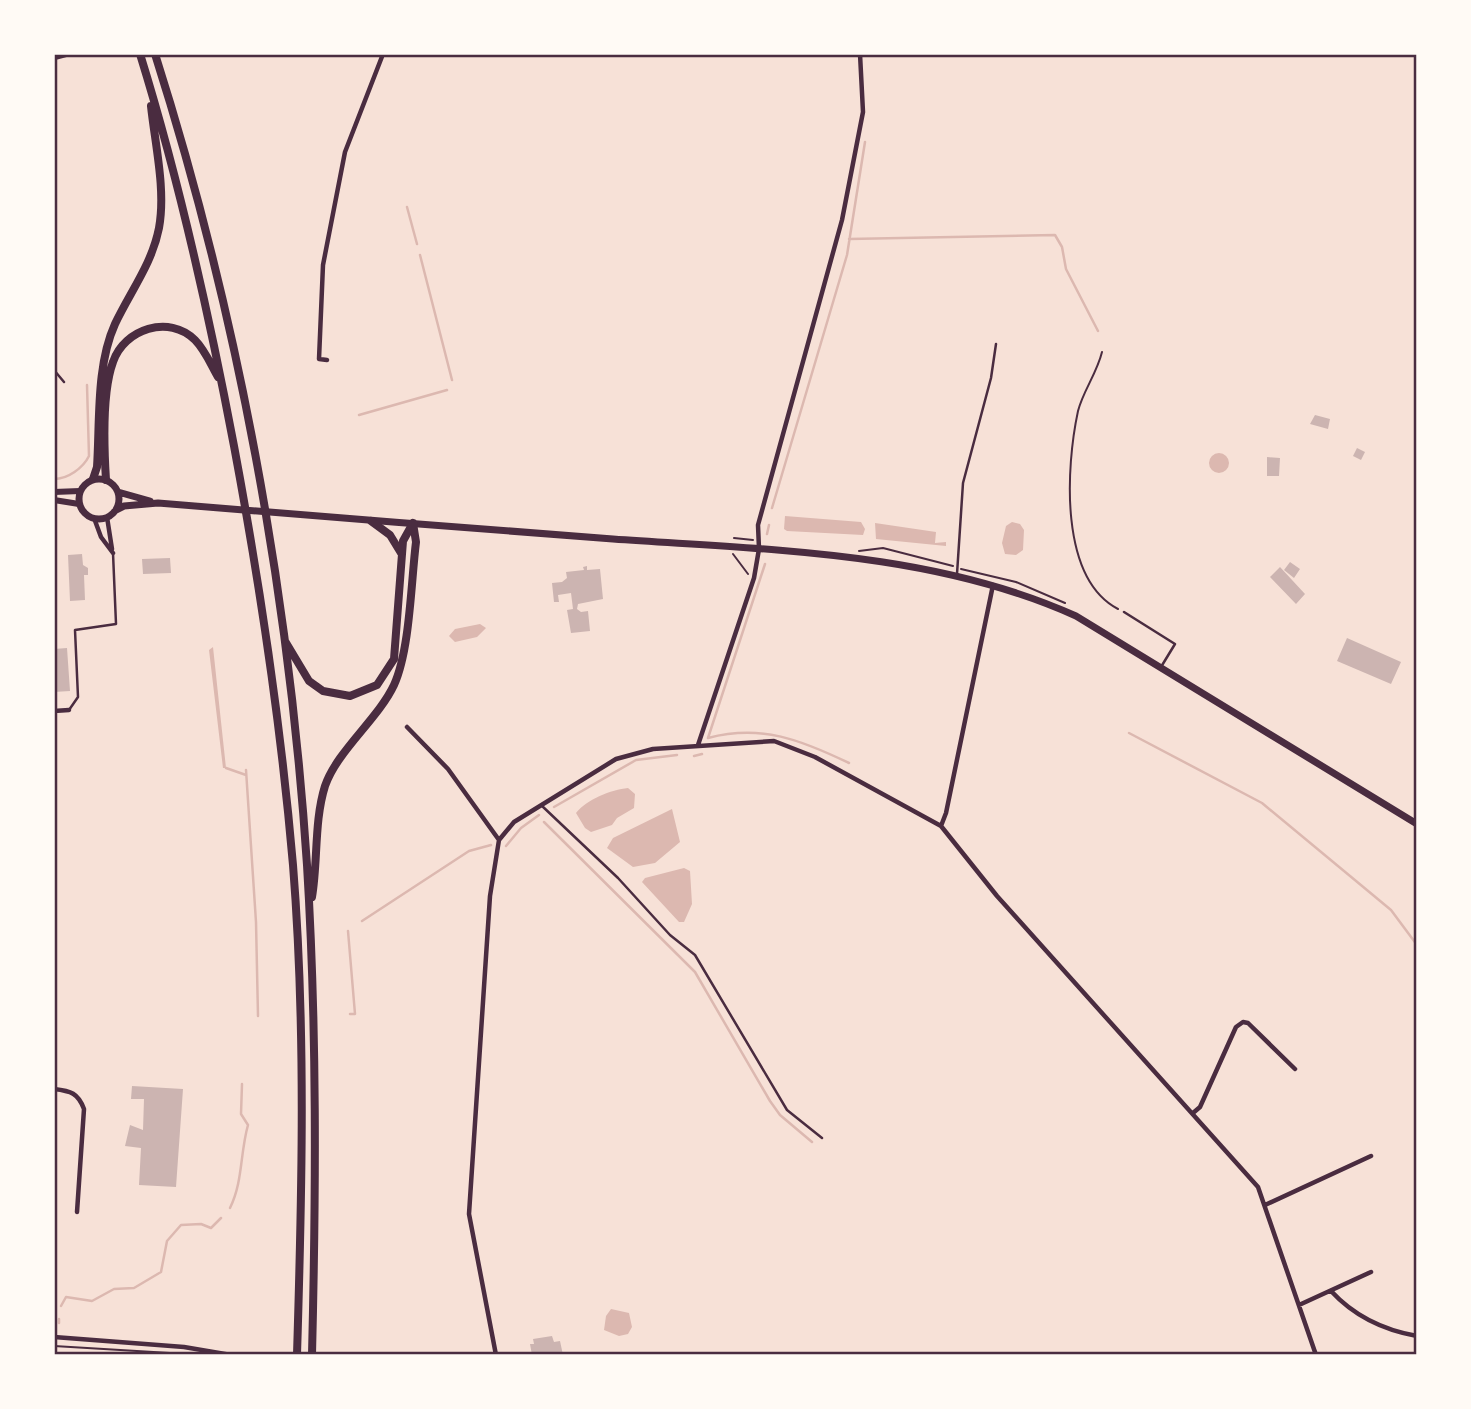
<svg xmlns="http://www.w3.org/2000/svg" width="1471" height="1409" font-family="'Space Grotesk',sans-serif">
  <style>
    .water { fill: #dcb8b0 }
    .lines { fill: none; stroke-linecap: round; stroke-linejoin: round }
    .stream { stroke: #dcb8b0; stroke-width: 2.5 }
    .building { fill: #ccb4b1 }
    .path { stroke: #4a2c40; stroke-width: 2 }
    .service { stroke: #4a2c40; stroke-width: 2.5 }
    .minor { stroke: #4a2c40; stroke-width: 4.5 }
    .secondary { stroke: #4a2c40; stroke-width: 6 }
    .primary { stroke: #4a2c40; stroke-width: 7 }
    .motorway { stroke: #4a2c40; stroke-width: 8 }
    .neatline { fill: none; stroke: #4a2c40; stroke-width: 2.5 }
  </style>
  <rect width="100%" height="100%" fill="#f7e1d7"/>
  <path class="water" d="M1209 463a10 10 0 1 1 20 0a10 10 0 1 1-20 0Z
    M785 516 861 522 865 529 863 535 787 531 784 529Z
    M1012 522 1020 524 1024 530 1023 550 1016 555 1005 554 1002 543 1006 526Z
    M875 523 936 532 935 543 946 542V546L876 539Z
    M480 624 486 628 477 637 455 642 449 636 455 629Z
    M213 647 226 768H223L209 650Z
    M628 788 635 794 634 808 617 818 612 825 591 832 585 828 576 813C587 799 611 790 628 788Z
    M672 809 680 842 655 863 633 867 607 848 613 838Z
    M684 868 690 871 692 904 684 922H679L642 882 645 878Z
    M611 1309 629 1313 632 1327 628 1334 619 1336 604 1330 606 1316Z"/>
  <g class="lines">
    <path class="stream" d="M407 207 417 244
      M849 239 1055 235 1062 247 1066 269 1098 331
      M420 255 452 380
      M359 415 447 390
      M54 479C68 479 83 468 89 456L87 385
      M772 508 847 255 865 142
      M767 534 769 525
      M1129 733 1262 803 1391 910 1417 945
      M708 738 765 564
      M708 738C762 724 801 740 849 763
      M694 756 702 754
      M226 768 246 775
      M246 770 256 922 258 1016
      M554 807 636 760 677 755
      M544 822 695 972 770 1101 780 1115 812 1142
      M506 846 521 828 539 815
      M362 921 469 851 491 845
      M348 931 355 1014H350
      M230 1208C243 1182 240 1153 248 1125L241 1114 242 1084
      M61 1306 66 1297 92 1301 114 1289 134 1288 161 1272 167 1241 181 1225 201 1224 211 1228 221 1218
      M59 1323V1319
      M54 1349H55"/>
  </g>
  <path class="building" d="M1315 415 1330 419 1328 429 1310 424Z
    M1357 448 1365 452 1361 460 1353 456Z
    M1267 457 1280 458 1279 476H1267Z
    M82 554 83 565 88 568V575H84L85 600 70 601 68 555Z
    M170 558 171 573 143 574 142 559Z
    M1290 562 1300 569 1294 578 1284 570Z
    M587 566V570L600 569 603 599 578 604 577 609 581 612 588 611 590 631 571 633 567 610 573 609 571 593 558 595 559 602H554L552 583 562 582 567 578 566 572 584 570 583 567Z
    M1280 567 1305 594 1296 604 1270 577Z
    M1347 638 1401 662 1391 684 1337 661Z
    M67 648 70 691 54 692V649Z
    M132 1086 183 1089 176 1187 139 1185 141 1148 125 1146 130 1125 143 1130 144 1099H131Z
    M552 1336 554 1342 560 1341 563 1355H532L530 1344H534L533 1339Z"/>
  <g class="lines">
    <path class="path" d="M1102 352C1097 373 1083 391 1078 411 1066 467 1059 578 1118 609
      M734 538 753 540
      M859 551 883 548 953 566
      M733 554 748 574
      M961 569 1016 582 1065 603
      M54 1346 170 1353"/>
    <path class="service" d="M54 370 64 382
      M957 574 963 483 991 378 996 344
      M1124 612 1175 644 1161 667
      M69 710 78 697 75 630 116 624 113 553
      M541 805 618 878 670 935 695 955 787 1110 822 1138"/>
    <path class="minor" d="M54 58 69 54
      M327 360 319 359 323 265 345 152 383 54
      M107 517 112 549
      M94 518 101 537 113 553
      M54 711 69 710
      M407 727 448 769 499 840
      M698 745 754 578 759 549 758 525 842 220 863 112 860 54
      M941 826 946 813 993 585
      M54 1089C71 1091 78 1093 84 1109L77 1212
      M1193 1113 1200 1107 1236 1027 1243 1022 1248 1023 1295 1069
      M1265 1205 1371 1156
      M1331 1291C1354 1316 1383 1330 1417 1336
      M1299 1305 1371 1272
      M54 1337 184 1347 231 1355
      M496 1355 469 1214 490 896 499 840 514 822 616 759 653 749 774 741 815 757 941 826 997 896 1258 1187 1316 1355"/>
    <path class="secondary" d="M54 492 80 491
      M54 500 79 504"/>
    <path class="primary" d="M79 499a20 20 0 1 1 40 0a20 20 0 1 1-40 0Z
      M118 492 150 501
      M116 510 124 506 158 503C310 515 461 528 613 539 768 550 932 551 1076 616L1417 824"/>
    <path class="motorway" d="M140 54C180 183 209 314 234 446 260 585 281 725 293 865 306 1028 302 1192 297 1355
      M155 54C238 315 289 592 307 865 317 1029 316 1191 312 1355
      M93 479 97 467C100 421 96 366 115 324 130 292 152 264 159 228 166 190 155 144 151 106
      M106 480C104 448 102 392 113 362 124 329 169 314 195 340 205 350 211 365 218 377
      M371 521 390 535 401 553
      M285 641 309 681 323 691 350 696 377 685 394 659 403 541 413 523
      M312 897C318 862 314 821 325 786 337 751 378 719 394 685 410 650 411 582 416 542L413 523"/>
  </g>
  <rect width="1471" height="1409" fill="none" stroke="#fffaf5" stroke-width="112"/>
  <rect x="56" y="56" width="1359" height="1297" class="neatline"/>
</svg>
